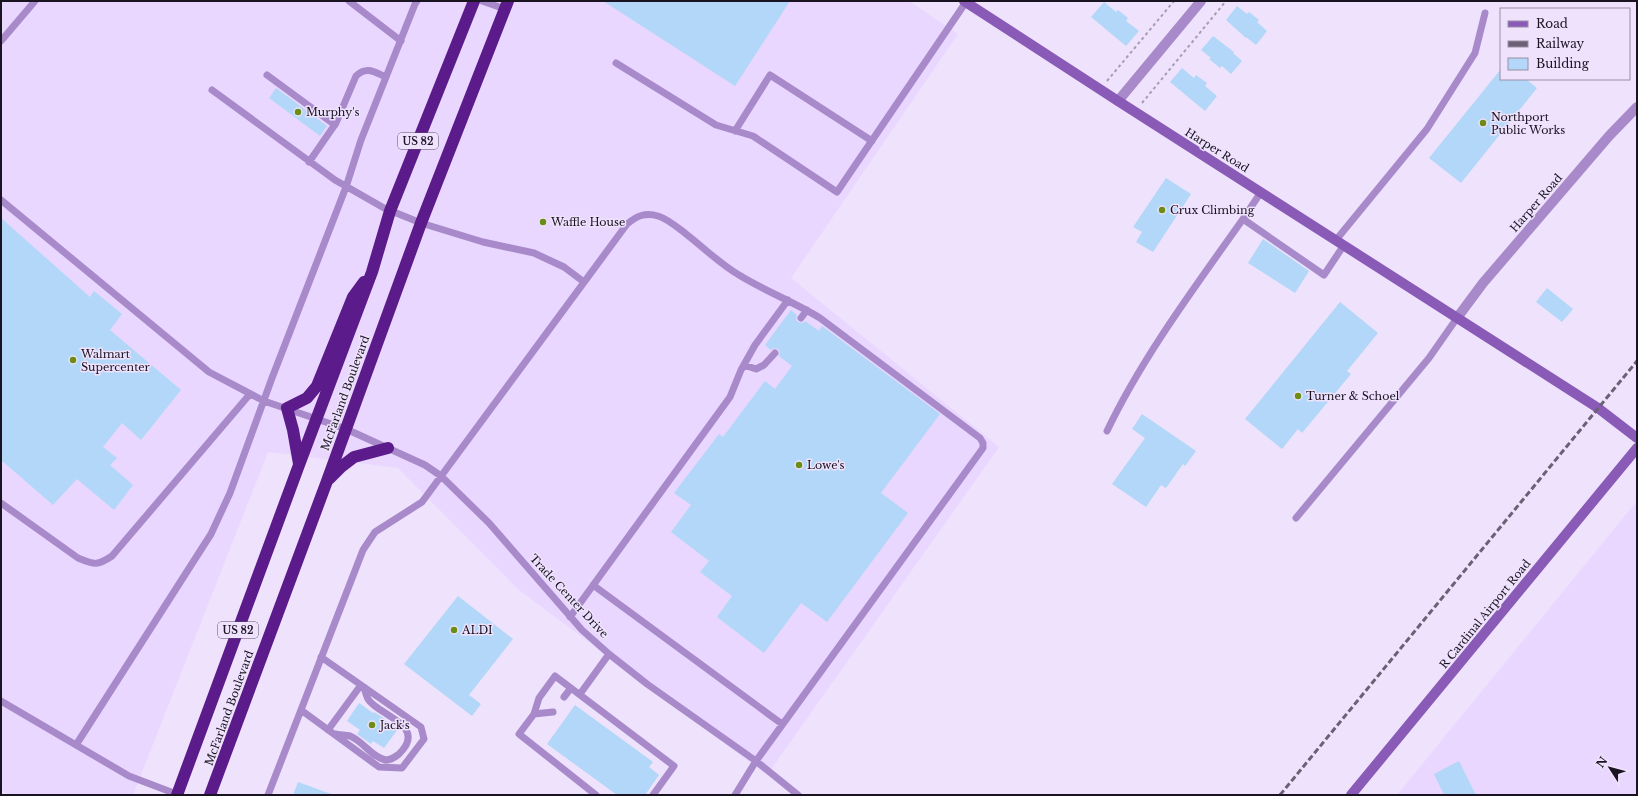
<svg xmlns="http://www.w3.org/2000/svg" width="1638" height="796" font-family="'Libre Baskerville',serif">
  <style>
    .built { fill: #e9d7ff }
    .building { fill: #b2d7f8 }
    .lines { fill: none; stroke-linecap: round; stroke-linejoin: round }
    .path { stroke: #a79db3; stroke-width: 2; stroke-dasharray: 3 3; stroke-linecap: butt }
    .lane { stroke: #a88aca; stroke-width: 7 }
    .street { stroke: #a88aca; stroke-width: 10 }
    .secondary { stroke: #8a5ab7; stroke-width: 10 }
    .highway { stroke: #5b1b8a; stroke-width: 12 }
    .rail { stroke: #6a6174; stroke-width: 3; stroke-dasharray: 6 3; stroke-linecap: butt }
    .poi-dot { fill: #6a8d15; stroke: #eee2fc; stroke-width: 1.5 }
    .labels { text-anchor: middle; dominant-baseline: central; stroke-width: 3; stroke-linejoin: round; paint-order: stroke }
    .shield { fill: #eee2fc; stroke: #5a5163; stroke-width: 1 }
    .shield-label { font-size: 10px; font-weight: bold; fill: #1a1322 }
    .poi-label { font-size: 11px; fill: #1a1322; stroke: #eee2fc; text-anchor: start }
    .street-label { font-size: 11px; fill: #1a1322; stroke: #eee2fc }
  </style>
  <rect width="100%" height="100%" fill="#eee2fc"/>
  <path class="built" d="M1 1H909L958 34 791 278 999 447 767 775 519 590 398 468 268 452 133 795H9L1 790Z
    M1637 501V795H1397Z"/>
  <path class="building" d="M603 1H790L735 86Z
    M1104 2 1116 12 1118 10 1128 18 1126 21 1139 31 1126 46 1091 17Z
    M1237 6 1247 14 1249 12 1259 20 1257 22 1267 31 1256 45 1246 37V38L1226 20Z
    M1213 36 1234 52 1233 53 1242 61 1231 74 1222 66 1220 68 1209 59 1211 58 1201 50Z
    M1182 68 1194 78 1196 75 1207 83 1205 86 1217 96 1205 111 1170 82Z
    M1501 69V79H1526L1537 88 1461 183 1429 158Z
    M276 88 327 126 320 136 269 98Z
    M1166 178 1191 194 1153 252 1136 242 1142 232 1133 227Z
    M1 218 90 297 94 291 122 314 110 330 181 390 141 440 122 423 103 447 117 458 110 465 133 485 114 510 77 479 53 505 1 460Z
    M1263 239 1309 271 1295 293 1248 263Z
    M1547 288 1573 309 1562 322 1536 302Z
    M1340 302 1378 333 1347 371 1351 374 1302 433 1298 429 1282 449 1245 419Z
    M791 310 797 315 796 320 798 322 803 323 805 321 819 331 822 326 940 414 881 493 908 513 827 622 801 603 764 653 717 617 732 596 700 572 709 561 671 532 691 505 674 493 719 434 723 437 765 381 775 389 792 366 779 356 780 352 778 349 774 348 771 350 765 345Z
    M1142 414 1196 451 1185 466 1183 464 1166 488 1161 485 1146 507 1112 484 1145 438 1132 429Z
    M458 596 513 639 469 695 481 704 472 716 404 664Z
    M359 703 373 713 374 712 385 719V720L398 729 384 748 373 741 371 744 357 734 360 730 347 721Z
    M575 705 653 762 649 767 659 775 645 795H617L547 744Z
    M1459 761 1476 795H1444L1434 774Z
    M298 782 331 794V795H293Z"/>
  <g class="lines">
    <path class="path" d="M1107 81 1174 1
      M1142 103 1226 1"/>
    <path class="lane" d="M349 1 401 41
      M482 1 505 9
      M1 41 35 1
      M616 63 716 125 753 136 837 192 966 2
      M267 75 335 125
      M212 90 335 180 384 208 421 223 483 242 534 253 564 267 584 282
      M735 131 770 75 872 141
      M309 162 336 123 356 76C367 66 374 72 386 77
      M1261 192 1243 219 1324 275 1344 245
      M1 200 209 372 264 401 346 429 425 465 441 476 489 523 582 630 609 654 647 684 756 761 798 795
      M1336 240 1427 129 1475 53 1485 13
      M801 318 807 310
      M744 365 756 369 764 365 775 353
      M1107 431C1143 356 1195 287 1243 219
      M1 503 78 558C95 565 97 566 112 556L250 394
      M1296 518 1429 358 1457 318
      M593 585 782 724
      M570 617 730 397 741 370 755 345 788 300
      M580 694 609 654
      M564 697 571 688
      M1 701 129 776 179 795
      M301 710 379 767 402 768 424 739 421 727 321 657
      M534 714 553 712
      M328 730 361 685
      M335 734C340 735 346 735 350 736 363 741 372 758 386 760 392 760 395 757 399 754 429 725 377 715 368 699 366 695 365 691 364 687
      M76 745 211 534 230 493 272 378 346 187 361 140 415 4 417 1
      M268 795 363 550 375 532 422 502 627 224C637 216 645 212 658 216 668 219 677 227 686 234 703 247 720 264 739 275 765 291 794 302 820 318L980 438 983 443V448L756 761 735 795
      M596 795 519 734 534 714 539 698 555 676 674 766 653 795"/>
    <path class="street" d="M1118 101 1201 1
      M1457 318 1483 283 1609 136 1637 107"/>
    <path class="secondary" d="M964 1 1118 101 1598 408 1637 438
      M1351 795 1637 448"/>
    <path class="highway" d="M299 464 293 430 287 408 307 398 317 386 353 297 364 282
      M329 479 341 467 354 457 388 448
      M177 795 299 465 372 272 390 211 474 1
      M210 795 327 481 421 223 508 1"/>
    <path class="rail" d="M1280 795 1637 361"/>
  </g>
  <g class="poi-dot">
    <circle cx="298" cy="112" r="4"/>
    <circle cx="1483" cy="123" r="4"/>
    <circle cx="1162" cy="210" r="4"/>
    <circle cx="543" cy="222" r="4"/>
    <circle cx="73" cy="360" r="4"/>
    <circle cx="1298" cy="396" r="4"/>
    <circle cx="799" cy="465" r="4"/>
    <circle cx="454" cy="630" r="4"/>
    <circle cx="372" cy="725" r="4"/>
  </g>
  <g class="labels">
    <g class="shield">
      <rect x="398" y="133" width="40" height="16" rx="3"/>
      <rect x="218" y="622" width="40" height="16" rx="3"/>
    </g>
    <g class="shield-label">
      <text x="418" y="141">US 82</text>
      <text x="238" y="630">US 82</text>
    </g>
    <g class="poi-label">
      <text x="306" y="112">Murphy's</text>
      <text x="1491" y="117">Northport<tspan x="1491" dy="13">Public Works</tspan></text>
      <text x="1170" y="210">Crux Climbing</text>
      <text x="551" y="222">Waffle House</text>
      <text x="81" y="354">Walmart<tspan x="81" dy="13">Supercenter</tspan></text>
      <text x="1306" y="396">Turner &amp; Schoel</text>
      <text x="807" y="465">Lowe's</text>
      <text x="462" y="630">ALDI</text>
      <text x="380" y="725">Jack's</text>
    </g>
    <g class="street-label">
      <text transform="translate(1217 150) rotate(32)">Harper Road</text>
      <text transform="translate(1536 203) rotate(-49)">Harper Road</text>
      <text transform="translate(345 393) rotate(-70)">McFarland Boulevard</text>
      <text transform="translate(569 596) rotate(47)">Trade Center Drive</text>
      <text transform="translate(1485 614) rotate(-51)">R Cardinal Airport Road</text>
      <text transform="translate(229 708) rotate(-70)">McFarland Boulevard</text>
    </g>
  </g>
  <rect width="1638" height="796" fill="none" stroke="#1a1322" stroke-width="4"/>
  <rect x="1500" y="8" width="130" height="72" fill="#eee2fc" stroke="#998fa5"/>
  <rect x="1508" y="21" width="20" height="6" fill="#8a5ab7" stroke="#998fa5"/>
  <text x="1536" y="28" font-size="12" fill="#1a1322">Road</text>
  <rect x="1508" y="41" width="20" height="6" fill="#6a6174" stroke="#998fa5"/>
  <text x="1536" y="48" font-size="12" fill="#1a1322">Railway</text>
  <rect x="1508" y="58" width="20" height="12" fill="#b2d7f8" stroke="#998fa5"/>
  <text x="1536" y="68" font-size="12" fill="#1a1322">Building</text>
  <g transform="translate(1610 768) rotate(306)" stroke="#eee2fc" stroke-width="3" paint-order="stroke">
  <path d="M0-3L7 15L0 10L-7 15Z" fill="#1a1322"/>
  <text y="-6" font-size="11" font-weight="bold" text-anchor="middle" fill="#1a1322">N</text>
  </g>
</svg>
